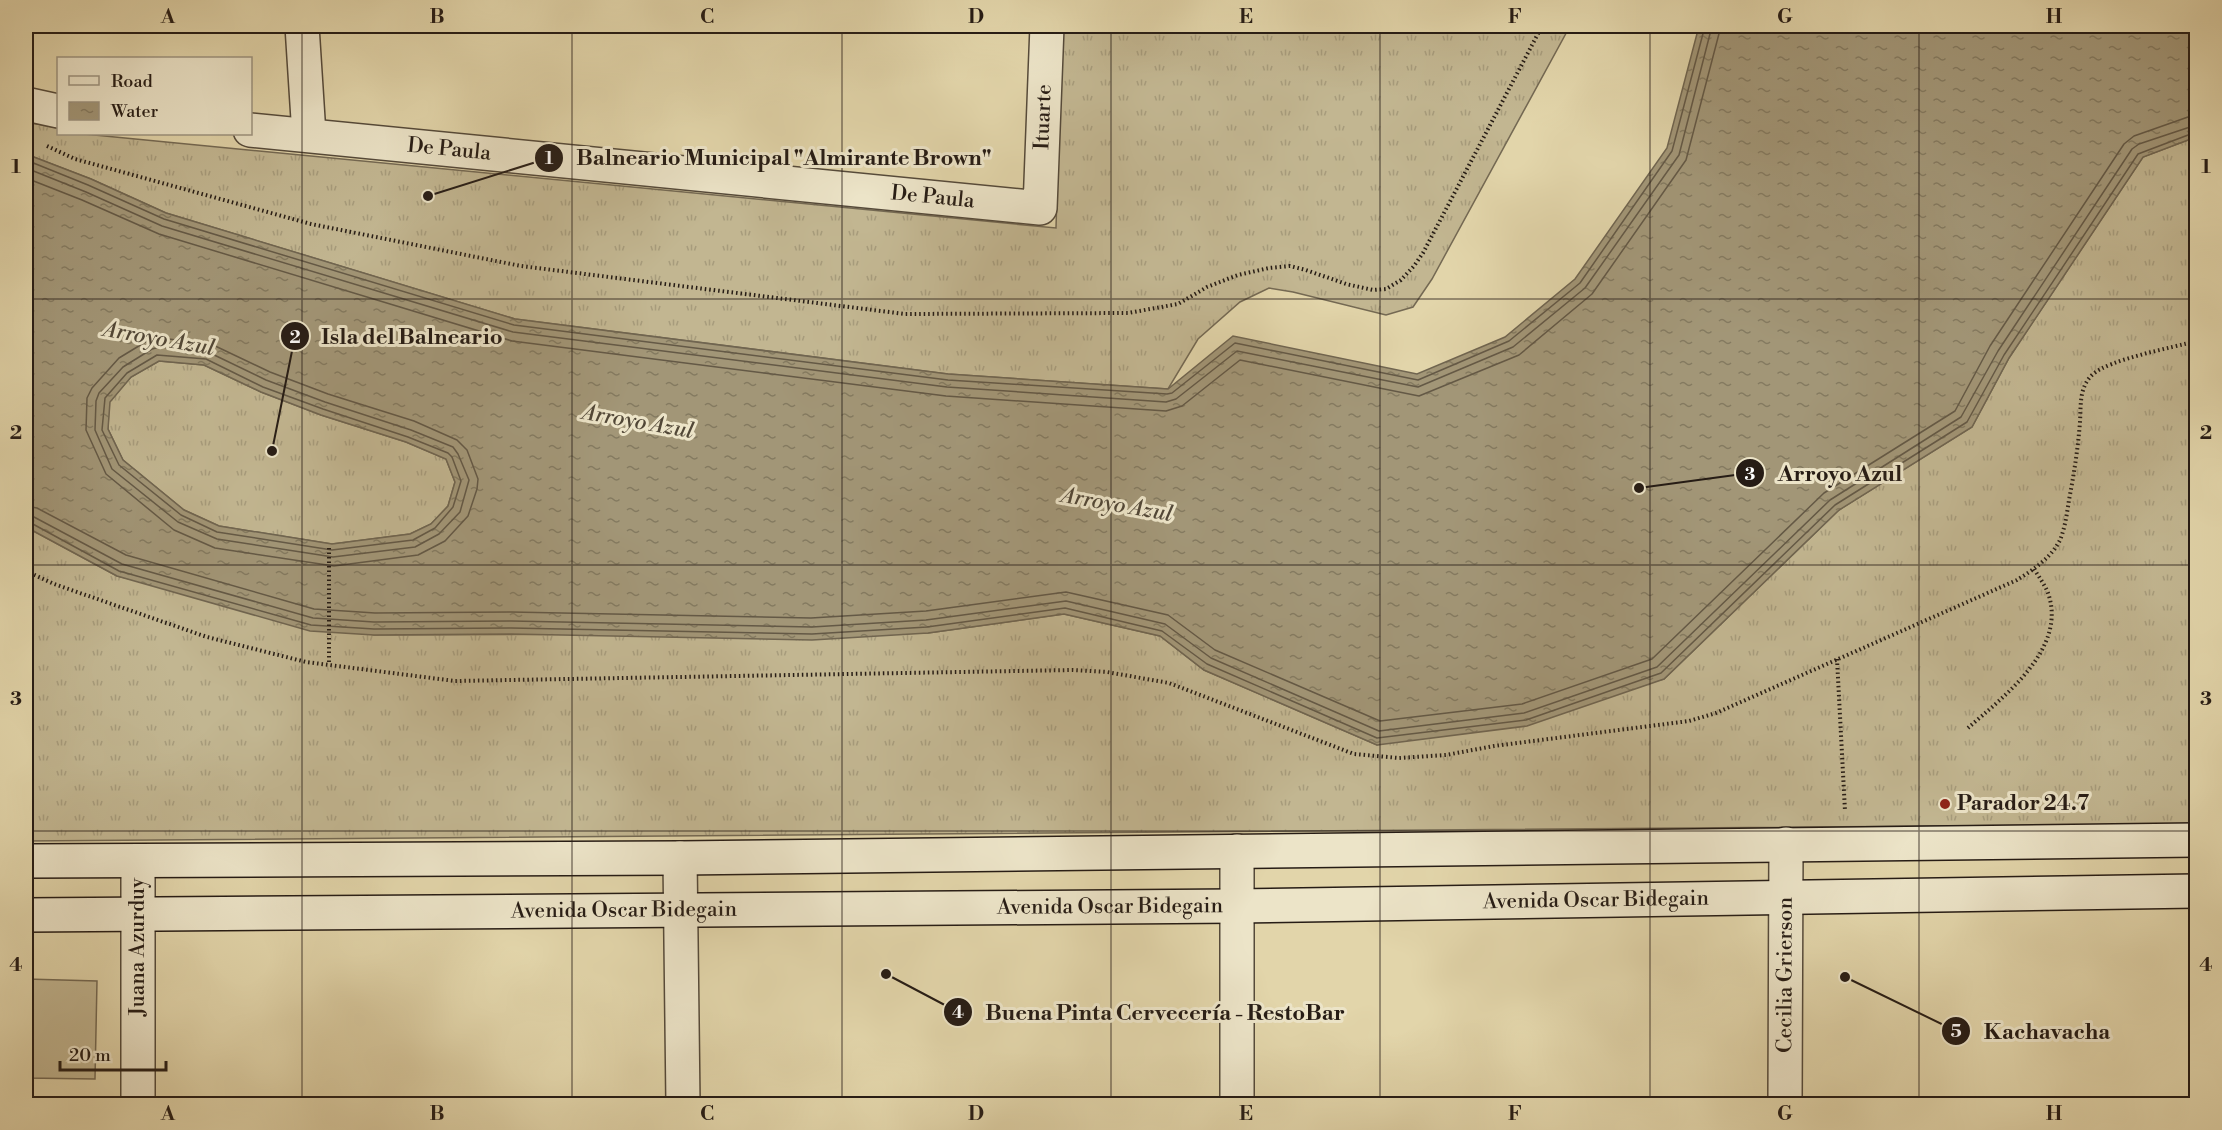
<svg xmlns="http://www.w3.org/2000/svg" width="2222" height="1130" font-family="'Libre Bodoni',serif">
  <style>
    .grass { fill: url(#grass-tufts); stroke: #746953; stroke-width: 1.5 }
    .garden { fill: #c2b691; stroke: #746953; stroke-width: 1.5 }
    .water { fill: url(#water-ripples); stroke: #706550; stroke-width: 1.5; fill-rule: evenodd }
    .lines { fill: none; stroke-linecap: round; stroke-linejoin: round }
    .shore { stroke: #645946; stroke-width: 1.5 }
    .street-casing { stroke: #554a3a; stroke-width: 36 }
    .secondary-casing { stroke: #261c15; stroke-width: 36 }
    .path { stroke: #261c15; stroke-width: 4; stroke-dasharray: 1.5 3; stroke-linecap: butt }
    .street { stroke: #ece4c8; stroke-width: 33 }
    .secondary { stroke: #ece4c8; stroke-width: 33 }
    .grid { fill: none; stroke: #261c15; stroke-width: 1.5; stroke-opacity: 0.55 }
    .poi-dot { fill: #8f2418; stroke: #ece4c8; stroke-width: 2 }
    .labels { text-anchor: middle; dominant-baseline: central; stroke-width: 6; stroke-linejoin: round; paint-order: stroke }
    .street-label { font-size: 21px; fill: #261c15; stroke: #ece4c8 }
    .poi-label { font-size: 21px; font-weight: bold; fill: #261c15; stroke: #ece4c8; text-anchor: start }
    .water-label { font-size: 22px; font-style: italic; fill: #514737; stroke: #ece4c8 }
    .leader { fill: none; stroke: #261c15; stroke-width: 2 }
    .callout-dot { fill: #261c15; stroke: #ece4c8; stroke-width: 2 }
    .mark-label { font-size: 18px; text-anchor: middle; font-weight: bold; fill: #fff }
    .callout-label { font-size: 22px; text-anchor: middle; font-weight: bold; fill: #261c15; stroke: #ece4c8; stroke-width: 6; stroke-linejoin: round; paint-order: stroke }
    .neatline { fill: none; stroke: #261c15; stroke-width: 2 }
    .grid-label { font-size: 20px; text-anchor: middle; font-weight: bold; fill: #261c15 }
  </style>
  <defs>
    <pattern id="grass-tufts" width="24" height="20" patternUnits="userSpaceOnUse" patternTransform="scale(1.5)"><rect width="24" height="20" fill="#c2b691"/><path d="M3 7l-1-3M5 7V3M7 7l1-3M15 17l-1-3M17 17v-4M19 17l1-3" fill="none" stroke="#a79c7c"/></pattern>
    <pattern id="water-ripples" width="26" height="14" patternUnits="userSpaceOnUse" patternTransform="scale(1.5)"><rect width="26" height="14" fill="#a29677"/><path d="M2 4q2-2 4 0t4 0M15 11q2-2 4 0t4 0" fill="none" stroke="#847a60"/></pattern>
  </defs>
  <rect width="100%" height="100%" fill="#e2d5aa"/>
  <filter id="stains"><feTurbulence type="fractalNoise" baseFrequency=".00333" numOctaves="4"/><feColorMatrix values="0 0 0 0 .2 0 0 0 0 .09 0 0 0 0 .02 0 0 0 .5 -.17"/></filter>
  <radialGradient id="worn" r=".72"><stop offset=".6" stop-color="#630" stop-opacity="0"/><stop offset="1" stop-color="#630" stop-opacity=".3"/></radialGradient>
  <path class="grass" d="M1062 26H1570L1432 279 1413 307 1386 315 1293 292 1269 288 1240 302 1198 339 1168 389 948 374 515 319 166 213 91 179 26 154V122L58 128V134H84L1056 228Z
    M2196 137V824L26 841V527L117 576 374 635 928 633 1064 614 1160 636 1204 670 1377 745 1664 679 1839 510 1972 427 2009 358 2143 157Z
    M159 361 204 365 261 392 321 415 406 442 446 459 455 482 448 506 431 524 410 534 332 544 219 526 184 510 123 460 108 429 109 402 131 377Z"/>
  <path class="garden" d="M26 979 97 981 95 1079 26 1078Z"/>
  <path class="water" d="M1699 26H2196V137L2143 157 2009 358 1972 427 1839 510 1664 679 1527 726 1377 745 1204 670 1160 636 1064 614 928 633 812 640 511 634 374 635 310 631 117 576 26 527V154L91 179 166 213 515 319 948 374 1168 389 1233 336 1417 374 1505 337 1575 279 1667 148ZM159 361 204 365 261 392 321 415 406 442 446 459 455 482 448 506 431 524 410 534 332 544 219 526 184 510 123 460 108 429 110 402 131 377Z"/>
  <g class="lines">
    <path class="shore" d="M26 160 88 185 164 219 514 325 948 380 1167 394 1172 393 1235 343 1418 380 1509 341 1580 283 1672 151 1705 26
      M26 168 86 192 162 226 513 332 947 387 1166 402 1176 399 1237 351 1418 387 1513 347 1585 288 1679 155 1712 26
      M26 178 82 200 159 234 512 341 946 396 1166 411 1182 406 1240 360 1419 396 1519 355 1592 294 1686 160 1721 26
      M160 338 211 344 270 372 328 394 414 421 457 440 467 450 478 479 477 489 468 516 445 541 418 555 334 566 215 548 174 530 106 474 86 430 87 398 92 388 119 358 147 341Z
      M160 347 208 352 266 380 325 402 411 430 453 447 458 454 469 480 460 512 439 534 415 547 333 557 217 539 178 522 112 469 95 430 96 401 99 393 123 367 152 349Z
      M157 355 206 359 263 387 323 409 408 437 448 453 452 457 461 481 453 507 435 528 413 540 332 550 217 532 181 515 119 465 102 430 105 398 127 373Z
      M26 506 37 508 126 555 314 609 375 613 511 612 811 618 926 611 1066 592 1168 615 1215 650 1380 721 1522 704 1652 659 1824 493 1955 411 1990 346 2124 144 2134 136 2188 117 2196 116
      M26 515 34 517 122 564 313 618 374 622 511 621 812 627 926 620 1066 601 1165 624 1211 658 1379 731 1524 713 1657 667 1830 500 1961 417 1998 351 2132 149 2139 144 2196 125
      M26 523H31L119 571 311 625 374 629 511 628 812 634 927 627 1065 608 1162 631 1207 664 1377 738 1526 720 1661 673 1835 505 1967 422 2004 355 2138 154 2196 132"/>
    <g class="street-casing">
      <g id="street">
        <path d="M302 26 309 135"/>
        <path d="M26 104 58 111"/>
        <path id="s1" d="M250 130 1040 208 1047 26"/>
        <path d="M680 858 683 1104"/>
        <path d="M138 1104V861"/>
        <path d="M1237 1104V851"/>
        <path id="s2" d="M1785 1104 1786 844"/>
      </g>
    </g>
    <g class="secondary-casing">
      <g id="secondary">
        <path d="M26 861 680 858 2196 840"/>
        <path id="s3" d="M26 915 1236 906 2196 891"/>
      </g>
    </g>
    <path class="path" d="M47 146 75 159 311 224 521 266 905 314 1128 313 1178 304 1207 287 1238 275 1269 268 1290 266 1306 270 1346 284 1373 290 1386 289 1401 280 1414 266 1423 253 1542 26
      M329 548V665
      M26 571 54 584 207 637 306 662 455 681 1072 670 1107 672 1169 683 1354 754 1399 758 1446 755 1494 746 1689 721 1716 713 2017 580C2033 570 2051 558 2060 540 2065 528 2067 513 2069 500 2074 474 2078 448 2080 422 2081 405 2079 388 2092 375 2109 359 2172 348 2196 341
      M1837 659 1845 811
      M1968 728C2003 697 2068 649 2048 593 2045 585 2039 577 2034 569"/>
    <use href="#street" class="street"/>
    <use href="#secondary" class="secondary"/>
  </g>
  <path class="grid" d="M302 26V1104M572 26V1104M842 26V1104M1111 26V1104M1380 26V1104M1650 26V1104M1919 26V1104M26 299H2196M26 565H2196M26 831H2196"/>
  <circle class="poi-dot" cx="1945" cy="804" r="6"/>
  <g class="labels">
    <g class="street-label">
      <text stroke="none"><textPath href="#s1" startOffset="885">Ituarte</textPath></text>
      <text stroke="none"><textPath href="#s1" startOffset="200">De Paula</textPath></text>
      <text stroke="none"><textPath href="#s1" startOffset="686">De Paula</textPath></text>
      <text stroke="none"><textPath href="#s3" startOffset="1570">Avenida Oscar Bidegain</textPath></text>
      <text stroke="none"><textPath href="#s3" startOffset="1084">Avenida Oscar Bidegain</textPath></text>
      <text stroke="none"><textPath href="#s3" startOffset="598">Avenida Oscar Bidegain</textPath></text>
      <text transform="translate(138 947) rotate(-90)">Juana Azurduy</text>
      <text stroke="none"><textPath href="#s2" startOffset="129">Cecilia Grierson</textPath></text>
    </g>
    <g class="poi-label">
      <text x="1957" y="804">Parador 24.7</text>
    </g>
    <g class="water-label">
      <text transform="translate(159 339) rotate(10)">Arroyo Azul</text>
      <text transform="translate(638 422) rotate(10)">Arroyo Azul</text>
      <text transform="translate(1117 505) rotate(10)">Arroyo Azul</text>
    </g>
  </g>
  <path class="leader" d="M428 196L549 158M272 451L295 336M1639 488L1750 473M886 974L958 1012M1845 977L1956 1031"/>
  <g class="callout-dot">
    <circle cx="428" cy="196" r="6"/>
    <circle cx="272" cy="451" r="6"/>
    <circle cx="1639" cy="488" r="6"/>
    <circle cx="886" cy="974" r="6"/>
    <circle cx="1845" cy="977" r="6"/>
    <circle cx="549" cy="158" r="15"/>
    <circle cx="295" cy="336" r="15"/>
    <circle cx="1750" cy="473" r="15"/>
    <circle cx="958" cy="1012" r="15"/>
    <circle cx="1956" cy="1031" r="15"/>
  </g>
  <g class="mark-label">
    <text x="549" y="164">1</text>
    <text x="295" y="343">2</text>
    <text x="1750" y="480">3</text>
    <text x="958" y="1018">4</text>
    <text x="1956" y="1037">5</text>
  </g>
  <g class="callout-label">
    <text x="784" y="165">Balneario Municipal "Almirante Brown"</text>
    <text x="412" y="344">Isla del Balneario</text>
    <text x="1840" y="481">Arroyo Azul</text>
    <text x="1165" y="1020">Buena Pinta Cervecería - RestoBar</text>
    <text x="2047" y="1039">Kachavacha</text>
  </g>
  <rect width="2222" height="1130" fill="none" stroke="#e2d5aa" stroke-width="66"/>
  <rect x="57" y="57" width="195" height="78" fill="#ece4c8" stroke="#9d9480" stroke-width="1.5"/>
  <rect x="69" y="76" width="30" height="9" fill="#ece4c8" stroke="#9d9480" stroke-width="1.5"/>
  <text x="111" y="87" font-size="18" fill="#261c15">Road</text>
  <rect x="69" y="102" width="30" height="18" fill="url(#water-ripples)" stroke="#9d9480" stroke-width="1.5"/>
  <text x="111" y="117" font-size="18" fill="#261c15">Water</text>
  <path d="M60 1061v9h106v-9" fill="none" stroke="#261c15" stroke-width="3"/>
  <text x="69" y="1061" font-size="18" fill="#261c15" stroke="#ece4c8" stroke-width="4.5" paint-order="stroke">20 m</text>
  <rect x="33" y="33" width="2156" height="1064" class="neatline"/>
  <g class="grid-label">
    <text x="168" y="23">A</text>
    <text x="437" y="23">B</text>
    <text x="707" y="23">C</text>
    <text x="976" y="23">D</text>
    <text x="1246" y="23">E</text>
    <text x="1515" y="23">F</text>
    <text x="1785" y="23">G</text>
    <text x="2054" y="23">H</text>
    <text x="16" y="173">1</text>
    <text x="2206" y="173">1</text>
    <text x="16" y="439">2</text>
    <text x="2206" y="439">2</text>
    <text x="16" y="705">3</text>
    <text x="2206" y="705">3</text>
    <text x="16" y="971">4</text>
    <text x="2206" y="971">4</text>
    <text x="168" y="1120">A</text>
    <text x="437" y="1120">B</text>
    <text x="707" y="1120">C</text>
    <text x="976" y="1120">D</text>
    <text x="1246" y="1120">E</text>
    <text x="1515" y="1120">F</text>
    <text x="1785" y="1120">G</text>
    <text x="2054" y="1120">H</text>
  </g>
  <rect width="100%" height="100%" filter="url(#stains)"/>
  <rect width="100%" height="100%" fill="url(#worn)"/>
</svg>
